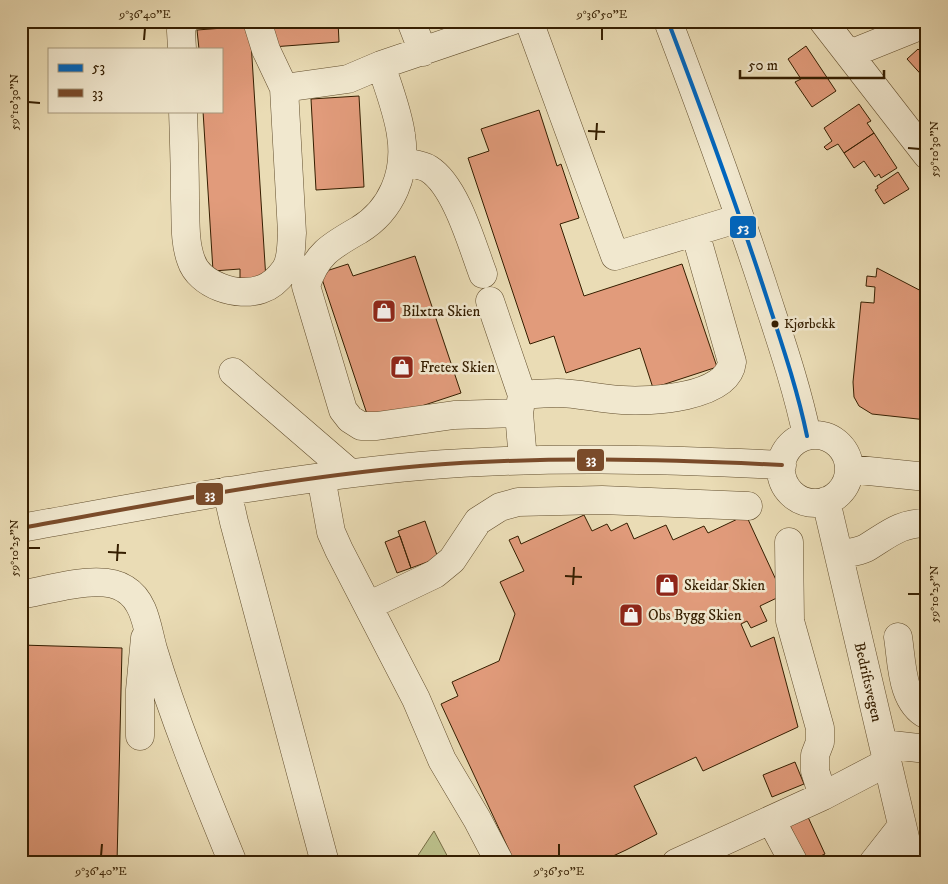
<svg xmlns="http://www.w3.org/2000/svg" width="948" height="884" font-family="'IM FELL DW Pica',serif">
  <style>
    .green { fill: #bbbf8a; stroke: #786e45 }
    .building { fill: #e19b7b; stroke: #351e00 }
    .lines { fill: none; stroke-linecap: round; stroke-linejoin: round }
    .minor-casing { stroke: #624e2d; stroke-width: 29 }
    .minor { stroke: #f1e8cf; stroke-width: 28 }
    .bus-1-casing { stroke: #f1e8cf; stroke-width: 8 }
    .bus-2-casing { stroke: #f1e8cf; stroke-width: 8 }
    .bus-1 { stroke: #0065bd; stroke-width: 4 }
    .bus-2 { stroke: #7a4b2a; stroke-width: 4 }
    .ticks { fill: none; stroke: #351e00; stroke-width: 2 }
    .bus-dot { fill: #351e00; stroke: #f1e8cf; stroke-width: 2 }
    .labels { text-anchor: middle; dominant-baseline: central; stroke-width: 5; stroke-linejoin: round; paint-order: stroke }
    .bus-label { font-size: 14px; fill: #351e00; stroke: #f1e8cf; text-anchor: start }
    .poi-label { font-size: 15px; fill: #351e00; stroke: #f1e8cf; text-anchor: start }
    .street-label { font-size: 15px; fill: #351e00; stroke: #f1e8cf }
    .line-badge { stroke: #f1e8cf; stroke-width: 2 }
    .badge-label { font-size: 14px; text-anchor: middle; font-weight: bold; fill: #fff }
    .neatline { fill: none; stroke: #351e00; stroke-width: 2 }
    .ticks-label { font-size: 12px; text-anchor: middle; fill: #351e00 }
  </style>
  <rect width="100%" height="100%" fill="#eadcb5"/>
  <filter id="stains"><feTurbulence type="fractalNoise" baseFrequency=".004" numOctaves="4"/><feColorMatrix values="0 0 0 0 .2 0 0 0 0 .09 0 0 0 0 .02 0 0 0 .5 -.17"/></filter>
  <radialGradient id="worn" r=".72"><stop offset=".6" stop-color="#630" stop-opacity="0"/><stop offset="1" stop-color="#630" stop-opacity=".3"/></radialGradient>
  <path class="green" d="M434 831 451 863H413Z"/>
  <path class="building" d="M270 21H338L339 42 272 47Z
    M250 26 266 280 240 282V269L213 271 203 111H221V49H199L197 30Z
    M806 46 836 91 812 107 795 82 801 79 788 59Z
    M927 47V81L907 59 918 49 921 52Z
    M359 96 364 187 316 190 311 99Z
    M859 104 871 121 867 123 874 133 844 153 838 144 827 150 824 147 832 141 824 128Z
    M539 110 557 166 561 164 579 218 560 224 584 296 682 264 717 367 653 388 640 348 566 373 554 336 530 344 468 158 489 151 481 129Z
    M874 133 897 168 881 178 879 174 875 177 864 161 854 168 844 153Z
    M898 172 909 189 884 204 875 190 878 188 877 186Z
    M415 256 461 393 370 423 320 273 348 264 353 276Z
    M877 268 927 294V420L872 414 859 406 854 397 853 382 861 302 874 303 875 287 866 286 867 276 876 277Z
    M584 515 592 531 607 524 611 531 627 523 634 539 666 525 673 540 704 526 708 533 746 515 783 595 760 606 767 621 751 628 747 621 741 624 751 647 774 637 798 727 703 771 696 757 634 786 657 834 626 850 598 863H515L441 704 458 696 452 682 499 661 515 614 500 582 524 571 509 540 518 536 521 544Z
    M425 521 438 558 411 568 398 531Z
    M400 536 411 568 397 573 385 542Z
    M927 629V696H920Z
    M21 645 122 648 117 863H21Z
    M795 762 804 784 772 797 763 775Z
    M808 817 825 854 807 862 790 826Z"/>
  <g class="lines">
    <g class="minor-casing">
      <path id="minor" d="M411 21 423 52
        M529 21 615 256 740 218
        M668 21C701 108 733 195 762 283 778 333 796 383 807 436
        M823 21 927 155
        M182 49 181 31 183 23 185 21
        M850 54 927 23
        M381 65C388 87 398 112 401 135 407 173 392 210 359 230 331 246 316 254 306 286L343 410 350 419 361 426H377L454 415 519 413
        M284 88 348 79 381 65 511 21
        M183 111C184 141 185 170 185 199 186 219 184 241 191 260 199 285 237 298 262 289 271 286 280 277 285 270 292 260 291 244 292 233L284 88 266 50 257 21
        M403 162C412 164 421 164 429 169 456 186 472 245 483 274
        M490 301 522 395 519 413 523 460
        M233 372 350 473
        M522 395C534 394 545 393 557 393 578 393 600 399 622 400 650 402 728 398 732 362L695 232
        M781 469a34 34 0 1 1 68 0a34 34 0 1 1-68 0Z
        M849 469 927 477
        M321 477 331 532 339 550 416 699 442 760 477 819 500 863
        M227 491 234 522 325 863
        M826 501 911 863
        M21 528C154 504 286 478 420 466 541 456 661 459 782 465
        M789 542 790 621 820 728V742L815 755V771L823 796
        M839 555C847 553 858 552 866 548 888 535 899 523 927 523
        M21 595C49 590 101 573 125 589 145 601 147 628 153 649 175 722 204 792 233 863
        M368 606 435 574 452 560 478 521 500 507 518 502 602 500 748 506
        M898 637C902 662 901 702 927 715
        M140 736V690L145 638
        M883 744 927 749
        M771 820 794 863
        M676 863 823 796 886 763
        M873 863 902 826"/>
    </g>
    <use href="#minor" class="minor"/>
    <g class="bus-1-casing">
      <path id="bus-1" d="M668 21C701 108 733 195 762 283 778 333 796 383 807 436"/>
    </g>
    <g class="bus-2-casing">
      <path id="bus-2" d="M21 528C154 504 286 478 420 466 541 456 661 459 782 465"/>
    </g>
    <use href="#bus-1" class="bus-1"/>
    <use href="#bus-2" class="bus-2"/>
  </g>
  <path class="ticks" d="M144 40 145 28M602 40V28M28 102 40 103M588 131 605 132M596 140 597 123M908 148 920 149M28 548H40M108 552 126 553M117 561 118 544M565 576 582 577M573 585 574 567M908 594H920M101 856 102 844M559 856V844"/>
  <defs>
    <g id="shop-square" transform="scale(1.25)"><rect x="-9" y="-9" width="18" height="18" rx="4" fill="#8f2418" stroke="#f1e8cf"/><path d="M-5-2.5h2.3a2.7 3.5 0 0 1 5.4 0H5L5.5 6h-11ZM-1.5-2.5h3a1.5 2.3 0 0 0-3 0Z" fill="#fff"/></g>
  </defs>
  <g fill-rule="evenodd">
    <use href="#shop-square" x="384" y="311"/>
    <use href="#shop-square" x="402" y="367"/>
    <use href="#shop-square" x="667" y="585"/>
    <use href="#shop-square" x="631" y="615"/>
  </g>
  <circle class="bus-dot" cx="775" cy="324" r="4.5"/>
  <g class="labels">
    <g class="bus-label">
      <text x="784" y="324">Kjørbekk</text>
    </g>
    <g class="poi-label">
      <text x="402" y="311">Bilxtra Skien</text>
      <text x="420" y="367">Fretex Skien</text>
      <text x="684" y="585">Skeidar Skien</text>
      <text x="648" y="615">Obs Bygg Skien</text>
    </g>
    <g class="street-label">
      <text transform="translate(868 682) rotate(77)">Bedriftsvegen</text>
    </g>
  </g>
  <g class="line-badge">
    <rect x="729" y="215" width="28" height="24" rx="5" fill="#0065bd"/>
    <rect x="576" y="448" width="29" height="24" rx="5" fill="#7a4b2a"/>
    <rect x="195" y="482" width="29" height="24" rx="5" fill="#7a4b2a"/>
  </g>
  <g class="badge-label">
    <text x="743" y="232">53</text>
    <text x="591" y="464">33</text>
    <text x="210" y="499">33</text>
  </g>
  <rect width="948" height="884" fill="none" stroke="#eadcb5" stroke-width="55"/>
  <rect x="48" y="48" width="175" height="65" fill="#f1e8cf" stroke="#a6977c"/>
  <rect x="58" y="64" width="25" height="8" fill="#0065bd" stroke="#a6977c"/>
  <text x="92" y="72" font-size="15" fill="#351e00">53</text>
  <rect x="58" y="89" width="25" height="8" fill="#7a4b2a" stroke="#a6977c"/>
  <text x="92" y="98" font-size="15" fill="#351e00">33</text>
  <path d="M740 70v8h144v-8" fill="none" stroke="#351e00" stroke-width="2.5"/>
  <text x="748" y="70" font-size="15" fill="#351e00" stroke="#f1e8cf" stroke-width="4" paint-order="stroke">50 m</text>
  <rect x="28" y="28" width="892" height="828" class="neatline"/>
  <g class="ticks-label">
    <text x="145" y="18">9°36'40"E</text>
    <text x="602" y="18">9°36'50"E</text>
    <text transform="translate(14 102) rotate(-90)" y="4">59°10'30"N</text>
    <text transform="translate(934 149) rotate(-90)" y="4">59°10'30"N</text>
    <text transform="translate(14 548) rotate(-90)" y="4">59°10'25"N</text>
    <text transform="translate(934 594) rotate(-90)" y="4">59°10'25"N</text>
    <text x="101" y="875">9°36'40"E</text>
    <text x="559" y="875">9°36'50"E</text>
  </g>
  <rect width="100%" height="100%" filter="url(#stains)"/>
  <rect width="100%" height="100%" fill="url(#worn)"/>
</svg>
